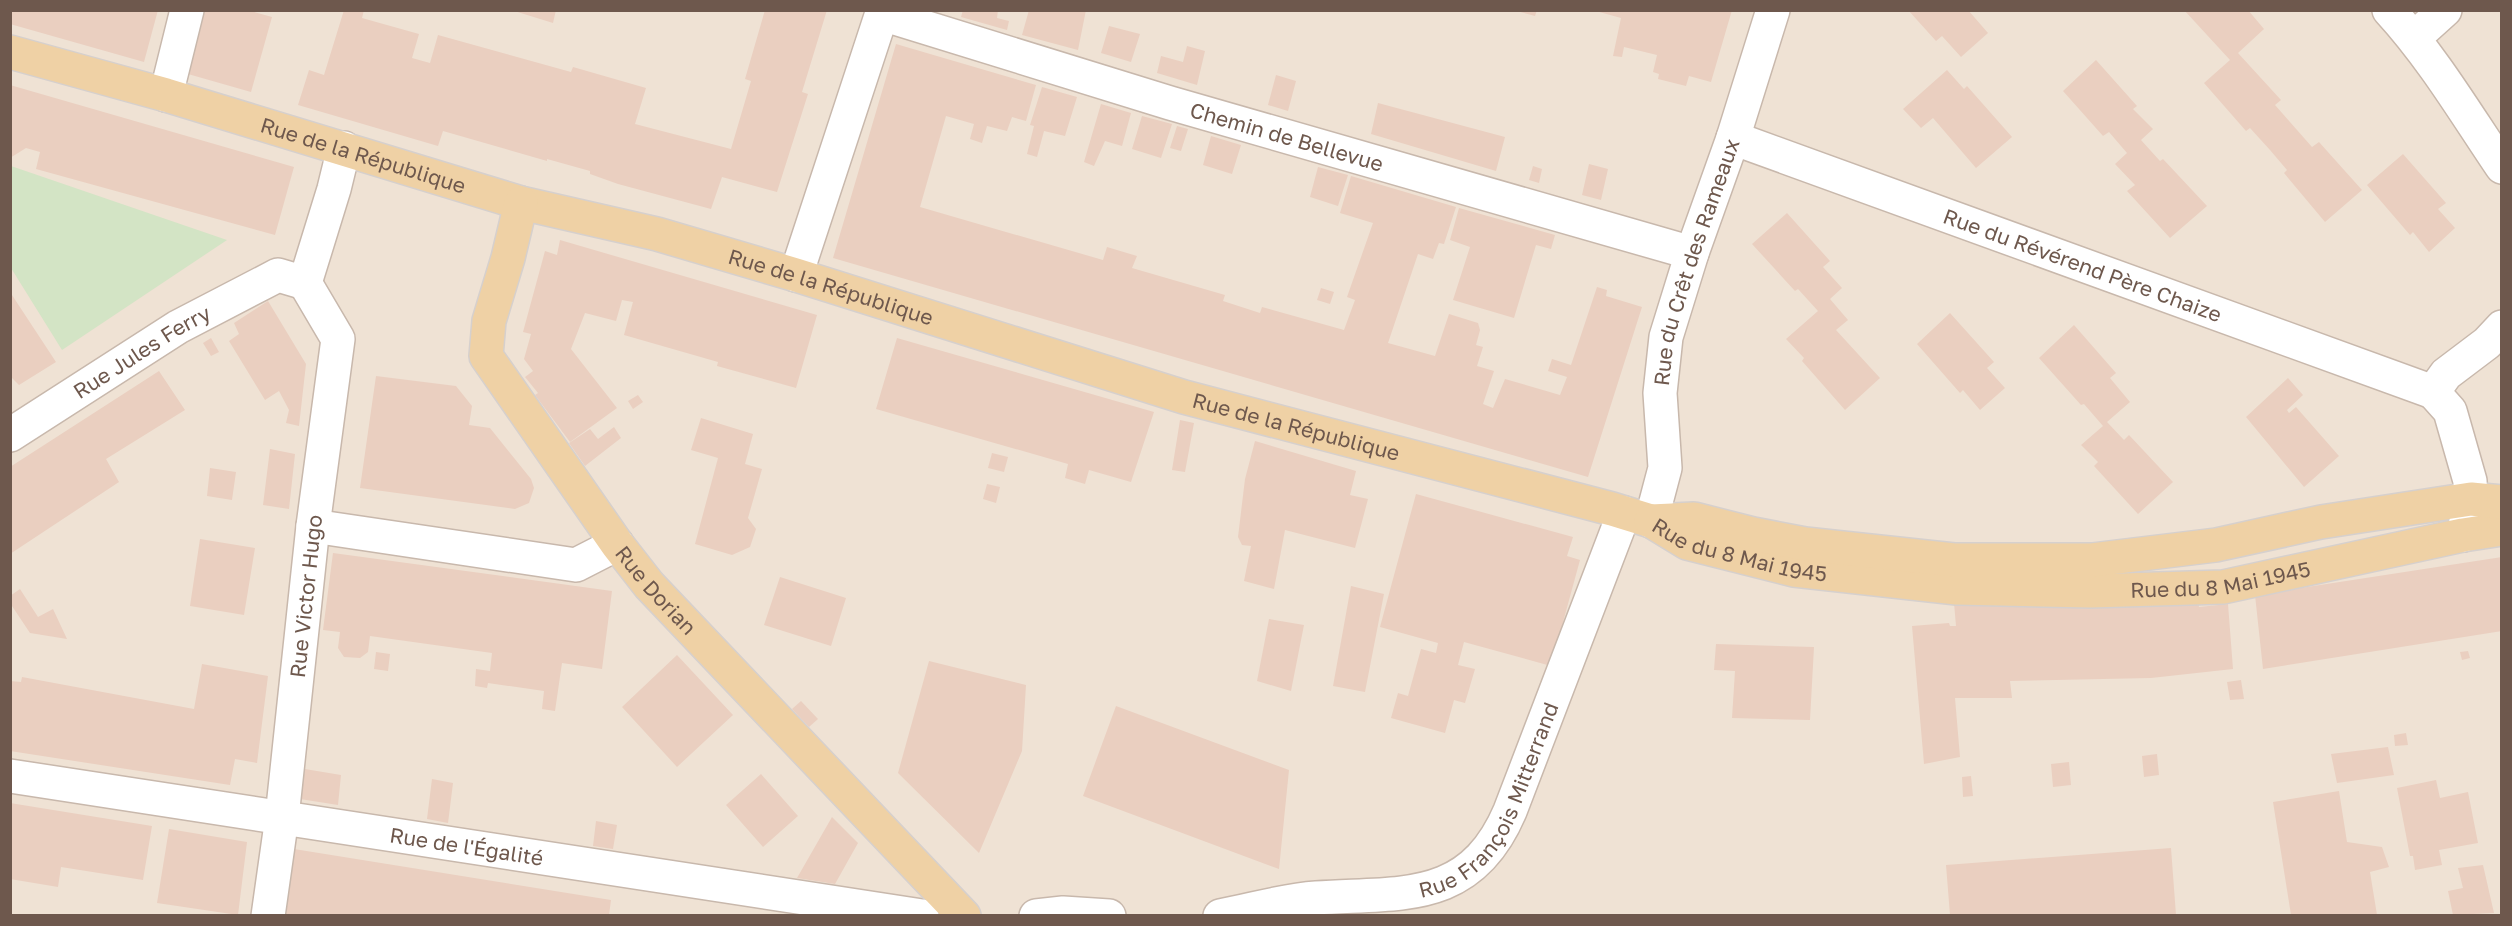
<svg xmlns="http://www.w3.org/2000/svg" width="2512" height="926" font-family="'Golos Text',sans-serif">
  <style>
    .residential { fill: #efe2d4 }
    .green { fill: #d3e4c5 }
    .building { fill: #eacfc0 }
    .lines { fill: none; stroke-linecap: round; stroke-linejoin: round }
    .minor-casing { stroke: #c8b8ac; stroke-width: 36 }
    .major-casing { stroke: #d6d0cd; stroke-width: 36 }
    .minor { stroke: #fff; stroke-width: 33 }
    .major { stroke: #efd1a5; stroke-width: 33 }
    .labels { text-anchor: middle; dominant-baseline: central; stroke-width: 4.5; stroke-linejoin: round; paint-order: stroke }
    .street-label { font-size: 21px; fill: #6e584d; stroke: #fcf4ea }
  </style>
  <rect width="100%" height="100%" fill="#f9f0e4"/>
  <path class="residential" d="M11 11H2501V915H11Z"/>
  <path class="green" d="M11 166 227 240 62 350 11 268Z"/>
  <path class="building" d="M10 10H158L144 62 10 24Z
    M205 10H247L272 17 251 92 188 74Z
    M344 10H364L362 18 419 34 412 58 430 63 438 35 571 72 573 67 646 88 635 124 731 149 751 81 745 79 765 10H827L802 92 808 94 777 192 722 177 711 209 618 184 590 174V171L547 159V161L443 131 438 146 298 105 309 70 324 75Z
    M511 10H556L553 23Z
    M963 10H998L997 18 1009 21 1007 30 961 17Z
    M1029 10H1086L1078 50 1022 35Z
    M1513 10H1537L1535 16Z
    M1592 10H1732L1711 82 1689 76 1686 86 1658 79 1659 74 1653 72 1657 55 1624 47 1622 57 1613 56 1621 18Z
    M1908 10H1968L1988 33 1961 57 1942 36 1936 41Z
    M2184 10H2248L2264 29 2238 53 2281 100 2275 105 2312 147 2319 142 2362 190 2325 222 2284 173 2287 170 2270 150 2250 128 2246 131 2204 83 2230 60Z
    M1109 26 1140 34 1131 62 1101 53Z
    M896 44 1036 85 1026 121 1012 117 1007 131 987 126 982 143 970 139 974 124 946 116 920 207 1103 260 1107 247 1137 256 1132 268 1225 295 1223 301 1260 313 1262 307 1344 330 1355 300 1347 297 1373 223 1340 213 1351 176 1456 207 1444 244 1439 243 1433 259 1418 254 1388 343 1435 356 1449 314 1478 323 1480 330 1476 345 1483 347 1477 366 1494 371 1483 404 1493 408 1505 379 1560 395 1567 377 1548 371 1552 359 1571 365 1597 287 1607 290 1606 296 1642 307 1588 477 833 258Z
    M1187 46 1205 51 1197 85 1157 73 1161 56 1183 62Z
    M2096 60 2137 106 2133 109 2153 129 2141 140 2160 161 2163 159 2207 206 2170 238 2127 191 2135 185 2115 164 2127 153 2109 132 2103 136 2063 91Z
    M1947 70 1964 89 1967 86 2012 137 1976 168 1933 118 1921 128 1903 109Z
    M1276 75 1296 81 1288 111 1268 105Z
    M10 85 294 167 275 235 36 169 40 152 26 148 10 158Z
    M1042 87 1077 97 1065 136 1044 131 1037 157 1027 154 1034 126 1030 125Z
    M1378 103 1505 137 1496 171 1371 134Z
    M1101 104 1131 113 1122 146 1105 141 1094 166 1084 162Z
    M1142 116 1172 124 1161 158 1132 149Z
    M1177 126 1188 129 1181 151 1170 148Z
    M1211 136 1241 145 1232 174 1203 165Z
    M2403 154 2446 203 2438 209 2455 228 2429 252 2413 232 2410 235 2367 185Z
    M1589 164 1608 169 1601 200 1582 195Z
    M1533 166 1542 169 1539 183 1529 180Z
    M1318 167 1348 175 1338 206 1310 197Z
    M1459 208 1555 235 1551 249 1536 245 1514 318 1453 300 1470 247 1450 240Z
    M1787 213 1830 261 1823 267 1842 288 1830 299 1848 320 1836 330 1880 378 1845 410 1802 361 1804 358 1786 339 1818 311 1798 289 1795 291 1752 244Z
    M560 240 817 315 796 388 717 366 718 362 624 335 633 302 622 300 616 321 585 313 571 349 617 408 570 442 535 395 538 393 525 377 533 371 524 359 531 334 523 332 545 251 557 255Z
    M1321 288 1334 292 1330 304 1317 300Z
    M10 292 56 362 19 385 12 378 10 379Z
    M268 301 306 364 299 426 286 423 289 410 279 391 265 400 229 341 239 334 234 323Z
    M1950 313 1994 362 1987 368 2005 388 1980 410 1963 390 1960 393 1917 344Z
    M2074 325 2116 373 2110 378 2130 402 2107 422 2124 440 2129 435 2173 482 2138 514 2094 466 2098 462 2081 445 2103 426 2084 404 2081 405 2039 358Z
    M211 338 219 352 211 356 203 343Z
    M897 338 1154 412 1131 482 1089 470 1085 484 1065 478 1068 464 876 409Z
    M159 371 185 410 106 459 119 482 10 554V467Z
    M376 376 456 386 472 406 469 425 490 428 531 479 534 488 529 503 515 509 360 488Z
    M2288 378 2303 395 2287 410 2289 413 2296 407 2339 456 2304 487 2246 417Z
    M638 395 643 402 633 409 628 401Z
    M701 418 753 434 745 464 762 469 748 518 756 529 750 547 732 555 695 544 718 458 691 450Z
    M1180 420 1194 423 1185 472 1172 470Z
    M614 427 621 438 585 466 569 443 590 429 598 439Z
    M1255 441 1356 471 1350 495 1368 499 1355 548 1285 530 1274 589 1244 581 1251 546 1242 545 1238 537 1245 479Z
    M270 449 295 454 289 509 263 505Z
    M992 453 1008 457 1004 472 988 468Z
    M210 468 236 472 232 500 207 496Z
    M987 484 1000 487 996 503 983 499Z
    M1416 494 1573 537 1567 556 1580 560 1551 666 1464 642 1458 665 1475 669 1465 703 1454 700 1445 733 1391 718 1398 693 1408 696 1421 649 1436 653 1438 643 1380 627Z
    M200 539 255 548 244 615 190 606Z
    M333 553 612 591 602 669 562 663 555 711 542 709 544 691 488 683 487 688 475 686 476 669 490 671 492 653 370 636 368 652 360 658 344 657 338 648 340 632 323 630Z
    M2502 557V631L2263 669 2255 595Z
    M780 577 846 598 831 646 764 625Z
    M1351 586 1384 594 1365 692 1333 686Z
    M20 589 38 617 53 609 67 639 30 633 10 603V596Z
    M2198 599 2199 607 2228 604 2233 669 2151 678 2010 681 2012 698H1955L1960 757 1924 764 1912 626 1949 623 1950 626H1956L1954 603Z
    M1269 619 1304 625 1291 691 1257 681Z
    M1716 644 1814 647 1810 720 1732 718 1735 671 1714 670Z
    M2468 651 2470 658 2462 660 2460 652Z
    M376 652 390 654 388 671 374 669Z
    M677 655 733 715 677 767 622 707Z
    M929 661 1026 685 1022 751 979 853 898 773Z
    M202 664 268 676 257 763 235 759 230 785 10 751V681L21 682 22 677 194 709Z
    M2241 680 2244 699 2230 700 2227 682Z
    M801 701 818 719 809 727 792 709Z
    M1116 706 1289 770 1279 869 1083 796Z
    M2406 733 2408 745 2395 746 2394 735Z
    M2388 747 2394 775 2337 783 2331 754Z
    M2157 754 2159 775 2144 777 2142 756Z
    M2069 762 2071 785 2053 787 2051 764Z
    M305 769 341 775 338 805 300 799Z
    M761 774 798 816 763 847 726 805Z
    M1971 776 1973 796 1963 797 1962 777Z
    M432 779 453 783 448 823 427 819Z
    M2436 780 2440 798 2468 792 2478 843 2439 850 2442 865 2415 870 2413 856H2410L2397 788Z
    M2339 791 2347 842 2382 847 2389 867 2370 872 2377 915H2291L2273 802Z
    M10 803 152 826 143 880 61 867 58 887 10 879Z
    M832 817 858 843 835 884 797 878Z
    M596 821 617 825 613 849 593 846Z
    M169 829 247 842 238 915 157 903Z
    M2171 848 2176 915H1950L1946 865Z
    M294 849 611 900 609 915H286Z
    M2483 865 2494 913 2453 915 2448 891 2463 888 2458 868Z"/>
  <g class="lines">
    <g class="minor-casing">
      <g id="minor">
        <path d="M2389 10C2433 58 2466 114 2502 167"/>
        <path id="s1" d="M882 14 1170 103 1692 253"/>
        <path d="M2414 38 2445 10"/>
        <path d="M166 95 187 10"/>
        <path id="s2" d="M1733 138 2433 392"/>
        <path d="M796 275 883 10"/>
        <path id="s3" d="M10 435 178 327 278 275 305 283 334 189 344 148"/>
        <path id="s4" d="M1651 521 1665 468 1660 393 1666 337 1692 253 1733 138 1773 10"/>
        <path d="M313 526 576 565 617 544"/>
        <path d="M2463 535 2471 499 2470 481 2450 411 2433 392 2446 374 2487 343 2502 327"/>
        <path id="s5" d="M10 776 922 916"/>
        <path id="s6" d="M268 916 282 817 313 526 338 339 305 283"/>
        <path d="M1036 916 1063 913 1109 916"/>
        <path id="s7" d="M1220 916C1252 910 1284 900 1316 898 1401 892 1470 905 1510 811L1624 513"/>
      </g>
    </g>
    <g class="major-casing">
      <g id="major">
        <path id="s8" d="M10 52 166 95 521 203 657 234 796 275 1184 397 1612 509 1651 521 1687 543 1794 570 1957 588 2090 591 2223 587 2463 535 2502 529"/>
        <path id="s9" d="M521 203 508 258 489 321 486 356 617 544 649 585 964 916"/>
        <path d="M1651 521 1694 519 1753 534 1805 544 1954 560H2092L2216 545 2321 522 2471 499 2502 502"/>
      </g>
    </g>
    <use href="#minor" class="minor"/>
    <use href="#major" class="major"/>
  </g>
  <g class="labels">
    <g class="street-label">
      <text stroke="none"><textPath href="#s1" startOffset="423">Chemin de Bellevue</textPath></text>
      <text stroke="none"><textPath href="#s8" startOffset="368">Rue de la République</textPath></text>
      <text stroke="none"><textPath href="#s4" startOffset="266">Rue du Crêt des Rameaux</textPath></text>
      <text stroke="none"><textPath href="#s2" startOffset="372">Rue du Révérend Père Chaize</textPath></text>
      <text stroke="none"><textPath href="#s8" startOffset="854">Rue de la République</textPath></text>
      <text stroke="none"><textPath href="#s3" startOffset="156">Rue Jules Ferry</textPath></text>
      <text stroke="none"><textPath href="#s8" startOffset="1340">Rue de la République</textPath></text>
      <text stroke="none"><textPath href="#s8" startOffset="1802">Rue du 8 Mai 1945</textPath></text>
      <text stroke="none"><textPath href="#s8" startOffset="2288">Rue du 8 Mai 1945</textPath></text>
      <text stroke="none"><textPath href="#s9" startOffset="447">Rue Dorian</textPath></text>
      <text stroke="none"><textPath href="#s6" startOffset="322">Rue Victor Hugo</textPath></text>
      <text stroke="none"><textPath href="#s7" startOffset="322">Rue François Mitterrand</textPath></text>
      <text stroke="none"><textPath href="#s5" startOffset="462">Rue de l'Égalité</textPath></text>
    </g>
  </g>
  <rect width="2512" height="926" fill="none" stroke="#6e584d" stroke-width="24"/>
</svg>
